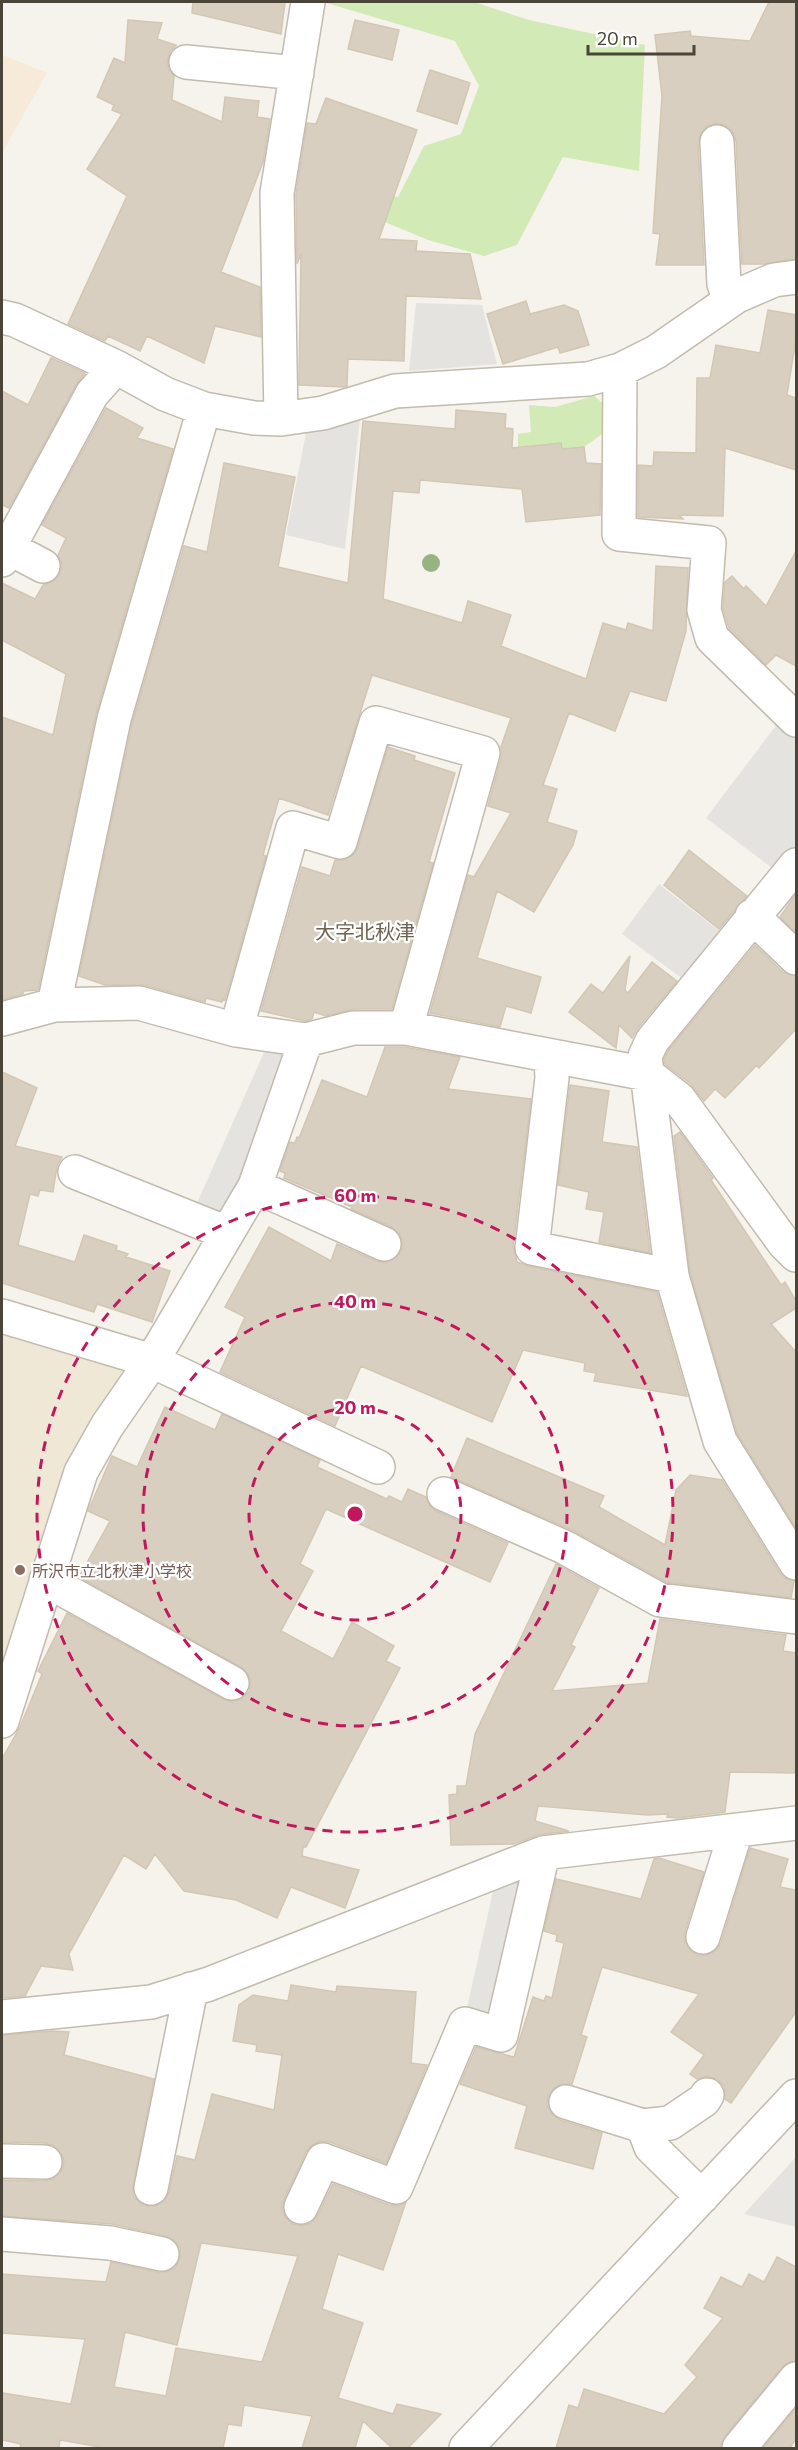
<svg xmlns="http://www.w3.org/2000/svg" width="798" height="2450" font-family="Commissioner,'Noto Sans JP',sans-serif">
  <style>
    .commercial { fill: #f7ead8 }
    .education { fill: #efe8d6 }
    .green { fill: #d2eab5 }
    .parking { fill: #e5e3e0 }
    .building { fill: #d8cfc1; stroke: #d3c7b4; stroke-width: 1.5; fill-rule: evenodd }
    .lines { fill: none; stroke-linecap: round; stroke-linejoin: round }
    .minor-casing { stroke: #c2bbae; stroke-width: 36 }
    .minor { stroke: #fff; stroke-width: 33 }
    .tree { fill: #97b381 }
    .ring { fill: none; stroke: #c2185b; stroke-width: 3; stroke-dasharray: 10 8 }
    .education-dot { fill: #8d6e63; stroke: #fff; stroke-width: 2 }
    .labels { text-anchor: middle; dominant-baseline: central; stroke-width: 4.5; stroke-linejoin: round; paint-order: stroke }
    .education-label { font-size: 16px; fill: #785e54; stroke: #fff; text-anchor: start }
    .quarter-label { font-size: 20px; fill: #6e6250; stroke: #fff }
    .centre { fill: #c2185b; stroke: #fff; stroke-width: 3 }
    .ring-label { font-size: 18px; text-anchor: middle; font-weight: bold; fill: #c2185b; stroke: #fff; stroke-width: 4.5; stroke-linejoin: round; paint-order: stroke }
  </style>
  <rect width="100%" height="100%" fill="#f6f3ec"/>
  <path class="commercial" d="M2 55 47 73 2 153Z"/>
  <path class="education" d="M2 1325 133 1373 2 1680Z"/>
  <path class="green" d="M323 2H474L529 20 645 45 639 171 563 157 517 245 484 256 428 240 296 185 304 166 398 197 424 146 461 134 479 86 455 41Z
    M594 396 606 406 605 432 584 447 562 449 560 443 518 447V434L531 432 529 405 555 407Z"/>
  <path class="parking" d="M416 303 482 305 497 364 409 371Z
    M360 419 345 549 286 535 306 433Z
    M787 711 796 720V865L785 878 706 818Z
    M659 884 732 941 695 988 622 934Z
    M265 1050 283 1054 289 1064 226 1216 197 1203Z
    M532 1873 488 2019 466 2012 494 1887Z
    M796 2157V2227L744 2214Z"/>
  <path class="building" d="M193 2H285L281 34 192 13Z
    M769 2H796V259L763 264H742L736 141 732 131 725 125 717 123 706 127 701 133 698 142 704 265H656L660 234 653 233 662 96 655 35 690 31 691 36 750 41Z
    M128 20 162 23 157 39 176 45 170 52 167 61 169 69 174 76 172 100 222 122 225 97 259 101 257 117 270 119 263 162 221 272 260 287 261 337 215 326 204 363 147 336 140 351 108 336 105 341 68 324 127 196 87 169 122 114 112 110 114 105 97 97 114 58 125 63Z
    M355 20 399 30 392 60 348 49Z
    M430 70 470 83 457 124 417 111Z
    M326 98 417 130 379 239 417 241 416 251 470 254 481 299 406 296 404 361 348 359 347 386 345 387 299 385 301 254 297 264 296 194 307 123 316 124Z
    M526 301 530 314 564 305 578 311 589 345 560 353 558 347 503 364 487 314Z
    M768 310 796 315V339L787 395 796 398V470L725 448 723 516 679 515 683 519 638 517V465L653 466 654 452 696 453 697 378H710L716 345 760 353Z
    M51 358 85 373 76 385 9 508 2 505V391L28 405Z
    M106 408 143 428 137 438 173 449 96 714 38 990 24 991 23 994 2 1000V717L53 735 66 674 2 640V583L35 599 43 585 52 582 59 575 62 565 58 555 66 538 42 525Z
    M456 410 506 414 505 428 513 429 512 448 561 443 562 449 584 447 586 463 601 464 600 515 526 522 522 489 420 480 419 493 393 491 383 599 462 623 468 601 511 615 501 646 586 679 603 623 626 630 628 623 653 631 656 566 688 568 686 631 666 701 630 691 615 731 569 713 543 785 557 789 547 822 577 831 573 845 534 912 497 891 477 958 541 977 531 1013 506 1006 500 1027 430 1013 468 875 474 877 511 813 488 806 501 758V747L511 718 372 675 328 815 279 798 263 855 266 856 225 1000 223 999 222 1002 206 998 205 1002 144 985H105L79 976 132 724 184 546 207 552 224 463 295 477 278 567 348 583 363 421 455 429Z
    M796 551V666L776 655 766 665 729 628 723 608 725 582 732 576 744 589 746 586 766 606Z
    M388 747 415 756 414 760 455 773 429 862 433 863 392 1009H353L326 1016 314 1012 312 1019 305 1021 261 1011 302 867 330 876 335 860H345L353 855 358 847Z
    M689 850 747 896 719 929 664 885Z
    M796 894V933L780 917Z
    M755 945 783 972 796 976V1029L759 1068 757 1065 725 1098 715 1089 704 1101 691 1084 665 1064 664 1059 668 1051Z
    M630 956 625 990 628 993 652 962 677 981 637 1029 632 1038 619 1025 616 1048 569 1012 591 984 603 993Z
    M385 1047H404L460 1057 448 1089 531 1099 513 1246 517 1262 528 1266 657 1292 687 1396 594 1381 596 1373 584 1371 585 1363 523 1350 492 1422 361 1366 335 1426 220 1372 245 1317 225 1307 269 1227 331 1261 337 1244 376 1261 385 1263 394 1259 401 1252 403 1242 399 1234 392 1227 351 1209 352 1207 284 1178 285 1173 280 1171 290 1142 295 1143 297 1137 299 1138 322 1080 367 1097Z
    M2 1072 37 1088 15 1146 62 1157 57 1166 53 1192 40 1190 38 1196 30 1194 18 1245 75 1262 84 1235 117 1246 116 1250 128 1254 126 1257 170 1271 152 1322 97 1304 94 1312 2 1283Z
    M570 1085 609 1091 602 1142 637 1147 650 1253 599 1242 604 1212 586 1209 589 1192 558 1185Z
    M680 1132 713 1178 711 1180 781 1285 785 1282 796 1301V1308L771 1324 796 1352V1528L737 1433 690 1272 674 1136Z
    M165 1407 215 1430 222 1414 320 1460 317 1467 387 1499 389 1496 402 1502 408 1489 426 1497 429 1505 436 1511 508 1543 490 1582 326 1509 300 1564 313 1571 281 1631 333 1659 352 1622 394 1646 386 1661 400 1668 306 1847H303L302 1856 359 1870 345 1908 291 1887 277 1918 236 1900 184 1891 155 1854 146 1869 124 1855 69 1954 73 1970 41 1966 25 1996 2 1998V1759L20 1727 42 1674 38 1671 67 1613 223 1699 232 1702 241 1699 249 1692 251 1682 248 1674 241 1667 79 1577 110 1521 88 1511 112 1456 137 1467Z
    M467 1438 604 1496 599 1507 665 1545 676 1490 690 1475 722 1480 780 1573 787 1579 794 1581 791 1598 666 1582 572 1530 451 1477Z
    M556 1564 599 1588 571 1645 575 1647 552 1691 648 1683 660 1619 786 1635 783 1651 796 1653V1773L730 1772 725 1812 678 1818 667 1817 668 1814 647 1815 538 1806 535 1821 569 1831 538 1835 514 1844 451 1845 449 1795 457 1794V1786H466L475 1734Z
    M750 1848 788 1859 780 1887 796 1890V2012L731 2103 725 2099 724 2086 717 2079 707 2076 697 2079 690 2074 704 2055 671 2032 699 1994 602 1967 581 2035 587 2037 572 2084H562L554 2088 548 2097V2107L553 2115 560 2120 602 2133 593 2169 515 2148 527 2106 460 2084 476 2047 514 2057 533 1997 544 2001 546 1996 552 1998 564 1943 556 1941 557 1935 544 1931 556 1879 641 1899 654 1859 659 1858 704 1872 685 1931V1941L690 1950 697 1955H707L715 1951 721 1943Z
    M291 1985 336 1992 337 1986 416 1992 411 2063 427 2065 386 2163 330 2142 321 2141 312 2145 306 2152 284 2199 282 2208 285 2217 293 2224 302 2226 311 2223 318 2215 333 2184 389 2205 398 2206 406 2202 383 2270 338 2254 322 2309 363 2323 338 2398 393 2414 397 2404 441 2414 408 2448H392L363 2421 355 2448H302L312 2416 244 2405 241 2426 228 2424 223 2448H106L60 2440 59 2448H20L21 2444 2 2440V2393L71 2404 85 2339 2 2333V2274L106 2282 111 2262 158 2272H167L176 2267 180 2257V2248L175 2241 166 2236 112 2224 2 2216V2180L45 2181 53 2179 61 2171 64 2162 61 2153 54 2146 45 2143 2 2142V2035L52 2031 69 2032 64 2055 154 2079 133 2185V2195L139 2202 148 2206H156L165 2201 169 2192 177 2156 195 2160 212 2094 274 2110 282 2055 256 2051 257 2045 233 2041 239 2005 253 1995 288 2001ZM201 2243 298 2256 262 2362 176 2348 166 2396 114 2387 125 2332 177 2345Z
    M777 2257 796 2267V2361L789 2362 782 2367 725 2436 721 2448H556L569 2405 578 2408 584 2389 664 2414 697 2377 685 2365 723 2318 704 2308 721 2277 742 2287 749 2274 764 2282Z
    M796 2408V2438L790 2448H763Z"/>
  <g class="lines">
    <g class="minor-casing">
      <path id="minor" d="M186 62 297 73
        M717 142 724 284 730 300
        M2 317 15 320 116 367 165 394 204 409 254 418 281 419 323 413 395 391 588 379 620 370 656 352 737 296 774 280 796 277
        M620 370 619 534 709 543 704 610 712 638 796 720
        M281 419 277 193 308 2
        M9 548 43 566
        M2 560 92 394 116 367
        M796 865 652 1041 645 1056 672 1276 720 1441 796 1563
        M752 916 796 958
        M54 1005 114 719 204 409
        M2 1019 54 1005 139 1003 236 1030 306 1040
        M236 1030 293 828 340 842 376 723 483 753 406 1028
        M551 1057 552 1078 532 1248 672 1276
        M75 1172 227 1233
        M255 1186 384 1244
        M2 1316 152 1361 378 1467
        M444 1494 564 1547 660 1600 796 1617
        M46 1580 232 1683
        M2 1721 81 1472 107 1426 152 1361 255 1186 306 1040 353 1028H406L647 1074 679 1099 784 1243 796 1255
        M703 1937 736 1831
        M2 2017 151 2002 209 1984 543 1853 796 1823
        M566 2102 643 2126 651 2147 702 2197
        M643 2126 670 2123 704 2100 707 2095
        M2 2161 45 2162
        M151 2188 191 1989
        M301 2207 323 2160 396 2187 465 2024 501 2035 543 1853
        M2 2234 110 2243 162 2254
        M466 2448 796 2096
        M739 2448 796 2379"/>
    </g>
    <use href="#minor" class="minor"/>
  </g>
  <circle class="tree" cx="431" cy="563" r="9"/>
  <g class="ring">
    <circle cx="355" cy="1514" r="106"/>
    <circle cx="355" cy="1514" r="212"/>
    <circle cx="355" cy="1514" r="318"/>
  </g>
  <circle class="education-dot" cx="20" cy="1570" r="6"/>
  <g class="labels">
    <g class="education-label">
      <text x="32" y="1570">所沢市立北秋津小学校</text>
    </g>
    <g class="quarter-label">
      <text x="365" y="931">大字北秋津</text>
    </g>
  </g>
  <circle cx="355" cy="1514" r="9" class="centre"/>
  <g class="ring-label">
    <text x="355" y="1202">60 m</text>
    <text x="355" y="1308">40 m</text>
    <text x="355" y="1414">20 m</text>
  </g>
  <rect width="798" height="2450" fill="none" stroke="#4b4439" stroke-width="6"/>
  <path d="M588 45v9h106v-9" fill="none" stroke="#4b4439" stroke-width="3"/>
  <text x="597" y="45" font-size="18" fill="#4b4439" stroke="#ffffff" stroke-width="4.5" paint-order="stroke">20 m</text>
</svg>
